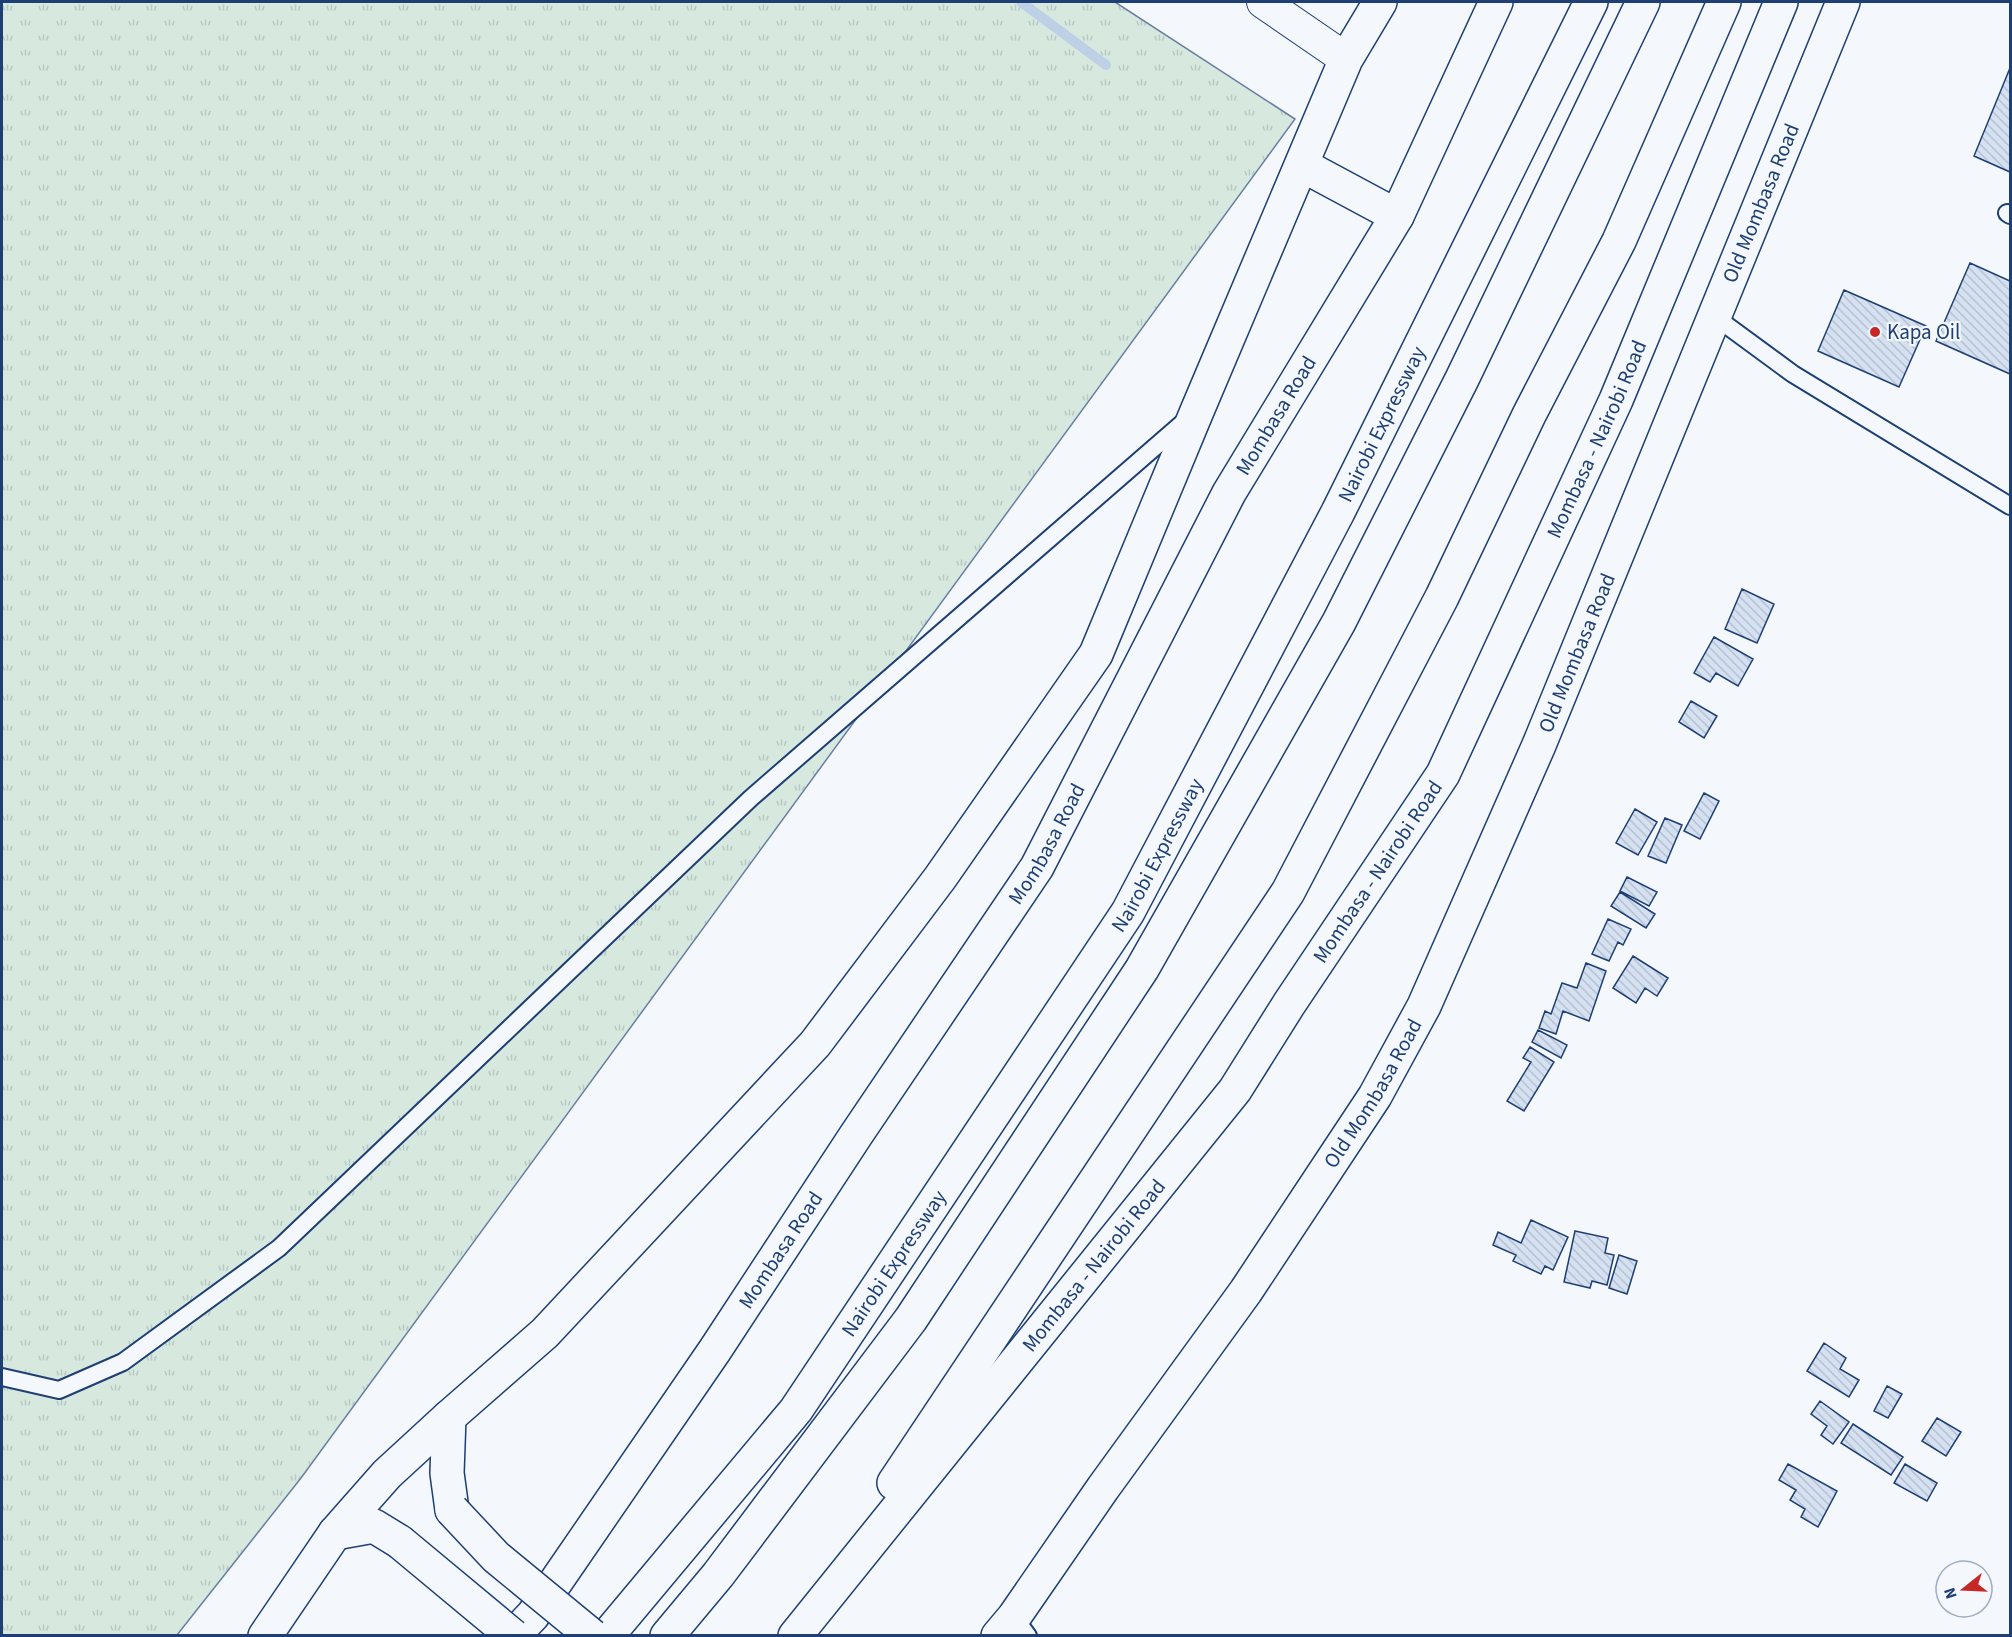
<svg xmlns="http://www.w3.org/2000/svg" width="2012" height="1637" font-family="'Source Sans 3',sans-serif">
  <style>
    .grass { fill: url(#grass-tufts); stroke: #687fa3; stroke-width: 1.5 }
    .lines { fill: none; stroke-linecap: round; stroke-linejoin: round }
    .stream { stroke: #bed0e5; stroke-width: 10 }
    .building { fill: url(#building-back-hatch); stroke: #1d3f73; stroke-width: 1.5 }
    .lane-casing { stroke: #1d3f73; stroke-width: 20 }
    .street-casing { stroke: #1d3f73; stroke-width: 34 }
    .secondary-casing { stroke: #1d3f73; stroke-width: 36 }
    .highway-casing { stroke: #1d3f73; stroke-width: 36 }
    .lane { stroke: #f4f7fb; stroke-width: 16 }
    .street { stroke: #f4f7fb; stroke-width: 32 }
    .secondary { stroke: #f4f7fb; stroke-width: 33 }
    .highway { stroke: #f4f7fb; stroke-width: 33 }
    .secondary-bridge-casing { stroke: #1d3f73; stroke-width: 36; stroke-linecap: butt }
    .secondary-bridge { stroke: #f4f7fb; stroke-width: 33 }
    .poi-dot { fill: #c62828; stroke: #f4f7fb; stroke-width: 2 }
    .labels { text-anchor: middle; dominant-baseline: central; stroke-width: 4.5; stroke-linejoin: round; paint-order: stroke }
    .street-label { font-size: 21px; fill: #1d3f73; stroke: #f4f7fb }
    .poi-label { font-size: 21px; fill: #1d3f73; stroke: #f4f7fb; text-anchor: start }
  </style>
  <defs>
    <pattern id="grass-tufts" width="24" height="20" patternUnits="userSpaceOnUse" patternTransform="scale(1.5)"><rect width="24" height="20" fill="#d7e8df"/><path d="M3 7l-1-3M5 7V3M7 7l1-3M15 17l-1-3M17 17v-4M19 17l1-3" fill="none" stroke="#b8c8c3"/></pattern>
    <pattern id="building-back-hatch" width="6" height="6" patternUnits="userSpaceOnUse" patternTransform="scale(1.5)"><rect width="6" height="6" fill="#d5e0f0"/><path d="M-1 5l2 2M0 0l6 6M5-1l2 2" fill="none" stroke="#b6c1d1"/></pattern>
  </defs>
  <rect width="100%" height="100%" fill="#f4f7fb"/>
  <path class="grass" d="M2 2H1115L1295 119 301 1478 177 1635 2 1636Z"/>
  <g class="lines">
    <path class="stream" d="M1021 2 1106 65"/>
  </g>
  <path class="building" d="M2010 68V172L1974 156Z
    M1970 263 2010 281V374L1936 341Z
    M1844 290 1926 326 1899 387 1818 351Z
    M1742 589 1774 604 1757 643 1725 629Z
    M1714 637 1753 659 1738 686 1716 673 1710 682 1694 673Z
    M1691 701 1717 716 1704 738 1679 722Z
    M1704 793 1719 801 1700 839 1684 831Z
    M1635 809 1657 822 1638 855 1616 843Z
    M1665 818 1682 825 1666 863 1648 856Z
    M1627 877 1657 892 1649 906 1620 891Z
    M1620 892 1655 914 1646 928 1611 906Z
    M1608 919 1631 929 1623 945 1618 942 1609 961 1592 954Z
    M1633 956 1668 978 1657 996 1645 988 1636 1003 1613 988Z
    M1586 963 1606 971 1589 1021 1563 1011 1556 1034 1539 1028 1545 1011 1551 1014 1562 983 1577 988Z
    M1538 1030 1567 1045 1561 1058 1532 1042Z
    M1530 1047 1554 1062 1524 1111 1507 1101 1531 1062 1523 1058Z
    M1531 1220 1568 1237 1553 1270 1545 1266 1541 1274 1513 1261 1516 1255 1493 1245 1498 1232 1521 1243Z
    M1575 1231 1608 1238 1605 1253 1614 1255 1607 1285 1592 1281 1590 1288 1564 1282Z
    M1619 1255 1637 1261 1627 1294 1609 1288Z
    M1824 1343 1846 1358 1840 1369 1859 1380 1849 1397 1807 1371Z
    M1887 1386 1902 1394 1888 1418 1874 1411Z
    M1820 1401 1849 1422 1833 1444 1821 1435 1827 1426 1811 1414Z
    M1937 1418 1961 1432 1946 1456 1922 1441Z
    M1853 1424 1903 1457 1891 1475 1841 1443Z
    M1788 1464 1837 1491 1818 1527 1801 1517 1805 1509 1790 1500 1796 1490 1779 1480Z
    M1905 1464 1937 1483 1927 1501 1894 1483Z"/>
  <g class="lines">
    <g class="lane-casing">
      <path id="lane" d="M2007 213 2010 215
        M1714 316 1793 374 2010 506
        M2 1377 59 1390 123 1362 279 1248 751 798 1186 420
        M1014 1617 1028 1636"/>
    </g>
    <g class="street-casing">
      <path id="street" d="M1263 2 1346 59"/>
    </g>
    <g class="secondary-casing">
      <g id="secondary">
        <path d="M449 1417 447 1473 452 1510"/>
        <path d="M335 1533 374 1526 400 1542"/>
        <path d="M265 1636 335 1533 387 1474 449 1417 545 1333 815 1044 940 878 1096 654 1197 411 1346 59 1380 2"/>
        <path id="s1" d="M998 1636 1014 1617 1103 1488 1246 1291 1375 1096 1424 1006 1539 745 1843 2"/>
      </g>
    </g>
    <g class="highway-casing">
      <g id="highway">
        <path d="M1302 165 1397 216"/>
        <path d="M894 1483 1288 892 1442 597 1529 415 1619 241 1724 2"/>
        <path id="s2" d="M513 1636 533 1615 715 1350 856 1135 1037 867 1229 493 1397 216 1496 2"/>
        <path id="s3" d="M607 1636 796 1410 1128 912 1338 512 1591 2"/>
        <path d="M667 1636 718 1575 911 1319 1142 969 1339 622 1462 379 1643 2"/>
        <path id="s4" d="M795 1636 1235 1090 1289 1004 1443 774 1616 400 1781 2"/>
      </g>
    </g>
    <use href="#lane" class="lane"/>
    <use href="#street" class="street"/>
    <use href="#secondary" class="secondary"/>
    <use href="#highway" class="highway"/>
    <g class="secondary-bridge-casing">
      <path id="secondary-bridge" d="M452 1510 496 1557 592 1636
        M400 1542 513 1636"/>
    </g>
    <use href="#secondary-bridge" class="secondary-bridge"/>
  </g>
  <circle class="poi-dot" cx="1875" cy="332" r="6"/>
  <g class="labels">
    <g class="street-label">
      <text stroke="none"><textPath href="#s1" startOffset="1632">Old Mombasa Road</textPath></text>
      <text stroke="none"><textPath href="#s2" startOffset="1442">Mombasa Road</textPath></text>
      <text stroke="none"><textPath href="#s3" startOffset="1443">Nairobi Expressway</textPath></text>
      <text stroke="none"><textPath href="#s4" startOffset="1448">Mombasa - Nairobi Road</textPath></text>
      <text stroke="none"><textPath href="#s1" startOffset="1146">Old Mombasa Road</textPath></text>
      <text stroke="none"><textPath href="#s2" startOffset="956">Mombasa Road</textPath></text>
      <text stroke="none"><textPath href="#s3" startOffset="957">Nairobi Expressway</textPath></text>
      <text stroke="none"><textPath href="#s4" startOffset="962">Mombasa - Nairobi Road</textPath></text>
      <text stroke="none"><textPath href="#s1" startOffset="660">Old Mombasa Road</textPath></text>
      <text stroke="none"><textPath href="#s2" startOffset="470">Mombasa Road</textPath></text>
      <text stroke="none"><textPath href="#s3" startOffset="471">Nairobi Expressway</textPath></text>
      <text stroke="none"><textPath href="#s4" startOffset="476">Mombasa - Nairobi Road</textPath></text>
    </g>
    <g class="poi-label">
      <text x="1887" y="332">Kapa Oil</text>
    </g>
  </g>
  <rect width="2012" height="1637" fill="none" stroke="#1d3f73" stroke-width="6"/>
  <g transform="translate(1964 1589) rotate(252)"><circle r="28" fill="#f4f7fb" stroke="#9eadc5" stroke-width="1.5"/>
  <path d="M0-4.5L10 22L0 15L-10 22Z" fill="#c62828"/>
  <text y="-9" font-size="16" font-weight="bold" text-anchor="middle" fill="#1d3f73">N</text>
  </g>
</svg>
